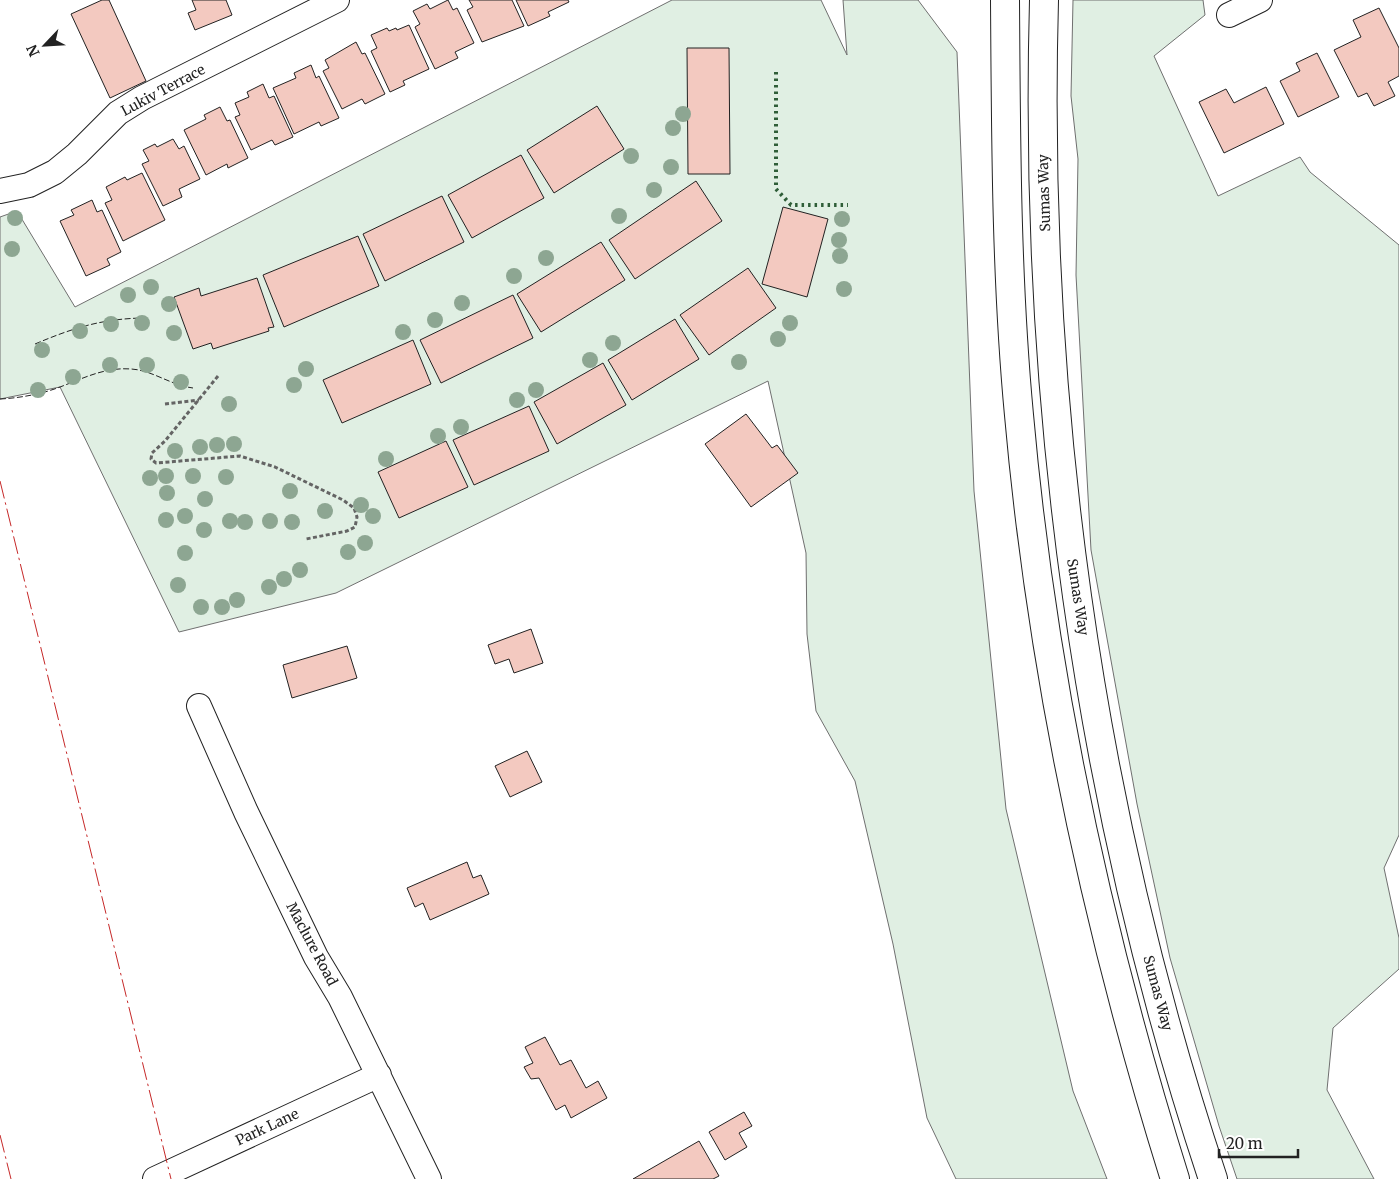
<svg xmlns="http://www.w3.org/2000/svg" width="1399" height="1179" font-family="Merriweather,serif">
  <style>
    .green { fill: #e0efe3; stroke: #6f6f6f }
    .building { fill: #f3c9c0; stroke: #222 }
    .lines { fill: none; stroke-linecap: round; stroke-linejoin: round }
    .minor-casing { stroke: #222; stroke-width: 26 }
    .motorway-casing { stroke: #222; stroke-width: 30 }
    .path { stroke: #646464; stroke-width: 3; stroke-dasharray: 4 2.5; stroke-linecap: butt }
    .minor { stroke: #fff; stroke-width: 24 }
    .motorway { stroke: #fff; stroke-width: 28 }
    .hedge { stroke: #2f5e38; stroke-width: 4; stroke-dasharray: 2.5 4; stroke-linecap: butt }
    .fence { stroke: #222; stroke-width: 1; stroke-dasharray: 6 2.5; stroke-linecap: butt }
    .power { stroke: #c62828; stroke-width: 1; stroke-dasharray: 18 4 2.5 4; stroke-linecap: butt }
    .tree { fill: #8da692 }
    .labels { text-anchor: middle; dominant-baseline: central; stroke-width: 4; stroke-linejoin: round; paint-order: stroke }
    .street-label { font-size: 14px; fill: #222; stroke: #fff }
  </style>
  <rect width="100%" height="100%" fill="#fff"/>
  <path class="green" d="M672 0H821L847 55 843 0H918L957 52 974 491 1006 809 1073 1091 1107 1179H956L927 1118 893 944 855 781 816 711 807 634 806 553 768 381 336 593 179 632 60 387 0 399V217L17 211 75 307Z
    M1073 0H1203L1205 15 1154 56 1218 196 1300 157 1310 172 1399 245V835L1384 868 1399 938V969L1333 1028 1327 1090 1374 1179H1237L1219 1126 1170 958 1137 804 1091 550 1076 275 1078 159 1071 96Z"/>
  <path class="building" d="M102 0H109L146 81 110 98 71 14Z
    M192 0H226L232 15 195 30 188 13 196 10Z
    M448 0 453 10 457 8 474 43 455 52 458 58 435 69 415 27 420 24 413 11 427 4 430 9Z
    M469 0H512L524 26 482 42 467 10 473 7Z
    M516 0H568L569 2 548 12 550 16 528 26Z
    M1379 8 1399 48V76L1388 82 1395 96 1374 106 1367 93 1358 97 1334 50 1361 37 1353 20Z
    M409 25 429 69 403 81 405 85 390 92 371 51 377 48 371 35 387 28 389 31 396 28 397 30Z
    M356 42 362 54 365 53 385 94 365 104 362 99 342 109 323 71 329 68 325 60Z
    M687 48H729L730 174H688Z
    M1317 53 1339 97 1298 117 1280 81 1300 71 1296 63Z
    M311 65 316 78 319 76 339 118 321 126 319 122 294 134 273 88 296 78 294 73Z
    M263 84 269 98 274 96 293 137 275 145 272 140 251 150 235 117 240 115 235 103 249 97 247 92Z
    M1266 87 1284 124 1224 153 1199 102 1226 89 1234 103Z
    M597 106 624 149 554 193 527 150Z
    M220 107 227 121 230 120 248 158 228 168 227 164 206 175 184 130 206 119 204 115Z
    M173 139 179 149 184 146 200 179 179 189 182 197 163 206 142 164 149 161 143 150 155 144 157 147Z
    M521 155 544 198 472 238 448 195Z
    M142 173 165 220 123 241 105 203 112 200 106 187 125 177 127 180Z
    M696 181 722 221 635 279 609 240Z
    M442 196 464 242 385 281 363 234Z
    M92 200 97 212 102 210 121 252 107 259 110 265 86 276 60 221 74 215 71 210Z
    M783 207 828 219 807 297 762 284Z
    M358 236 379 286 284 327 263 275Z
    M601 242 625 280 541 332 517 294Z
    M748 268 776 308 709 355 680 315Z
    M257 278 274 327 268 328 269 331 213 349 211 343 193 349 174 297 199 288 201 296Z
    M513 295 533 338 441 383 420 340Z
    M675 319 699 359 632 400 608 360Z
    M413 340 431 384 342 423 323 380Z
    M603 363 626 405 557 444 534 402Z
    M529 406 549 451 474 485 453 440Z
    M746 414 772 448 777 445 798 473 751 507 705 444Z
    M446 441 468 487 399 518 378 472Z
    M531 629 543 663 514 673 509 659 495 664 488 645Z
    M347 646 357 678 292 698 283 665Z
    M527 751 542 782 510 797 495 766Z
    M467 862 473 878 481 875 489 894 430 920 423 903 415 907 407 888Z
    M545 1037 560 1065 571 1060 586 1088 598 1081 607 1098 571 1118 565 1105 556 1110 539 1078 531 1079 524 1067 533 1063 525 1047Z
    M744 1112 752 1126 739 1133 747 1147 725 1160 709 1132Z
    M699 1141 719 1176 713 1179H633Z"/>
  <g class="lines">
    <g class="minor-casing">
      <path id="minor" d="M1229 15 1260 0
        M0 191 29 185 55 172 77 154 118 113 142 98 337 0
        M199 706 246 812 316 957 340 997 429 1179
        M155 1179 379 1075"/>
    </g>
    <g class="motorway-casing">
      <path id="motorway" d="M1005 0C1006 138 1006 277 1019 415 1042 674 1097 930 1175 1179
        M1044 0C1033 398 1087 801 1213 1179"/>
    </g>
    <path class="path" d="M218 376 165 441 152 453 151 459 156 463 240 456 275 467 343 500 354 508 357 517 355 527 347 531 306 539
      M165 404 199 400"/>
    <use href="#minor" class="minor"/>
    <use href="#motorway" class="motorway"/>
    <path class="hedge" d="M776 72V189L791 205H848"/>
    <path class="fence" d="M35 344C73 328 101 319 142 318
      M0 399C20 398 42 394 60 387 84 378 105 367 131 369 152 370 170 385 193 388"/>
    <path class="power" d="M0 481 171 1179
      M0 1135 11 1179"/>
  </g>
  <g class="tree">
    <circle cx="683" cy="114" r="8"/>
    <circle cx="673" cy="128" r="8"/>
    <circle cx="631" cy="156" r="8"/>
    <circle cx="671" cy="167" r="8"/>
    <circle cx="654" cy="190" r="8"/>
    <circle cx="619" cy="216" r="8"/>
    <circle cx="15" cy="218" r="8"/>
    <circle cx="842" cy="219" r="8"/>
    <circle cx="839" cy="240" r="8"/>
    <circle cx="12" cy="249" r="8"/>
    <circle cx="840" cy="256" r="8"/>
    <circle cx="546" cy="258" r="8"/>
    <circle cx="514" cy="276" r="8"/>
    <circle cx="151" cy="287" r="8"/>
    <circle cx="844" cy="289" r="8"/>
    <circle cx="128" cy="295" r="8"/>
    <circle cx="462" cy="303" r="8"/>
    <circle cx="169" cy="304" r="8"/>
    <circle cx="435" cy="320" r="8"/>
    <circle cx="142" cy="323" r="8"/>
    <circle cx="790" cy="323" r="8"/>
    <circle cx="111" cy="324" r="8"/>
    <circle cx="80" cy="331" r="8"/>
    <circle cx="403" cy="332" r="8"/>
    <circle cx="174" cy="333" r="8"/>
    <circle cx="778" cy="339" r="8"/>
    <circle cx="613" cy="343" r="8"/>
    <circle cx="42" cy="350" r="8"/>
    <circle cx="590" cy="360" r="8"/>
    <circle cx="739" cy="362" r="8"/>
    <circle cx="110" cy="365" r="8"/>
    <circle cx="147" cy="365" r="8"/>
    <circle cx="306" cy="369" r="8"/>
    <circle cx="73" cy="377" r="8"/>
    <circle cx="181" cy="382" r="8"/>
    <circle cx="294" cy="385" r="8"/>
    <circle cx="38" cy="390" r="8"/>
    <circle cx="536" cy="390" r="8"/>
    <circle cx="517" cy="400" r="8"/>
    <circle cx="229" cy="404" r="8"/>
    <circle cx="461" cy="427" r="8"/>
    <circle cx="438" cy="436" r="8"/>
    <circle cx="234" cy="444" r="8"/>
    <circle cx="217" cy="445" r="8"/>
    <circle cx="200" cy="447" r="8"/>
    <circle cx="175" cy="451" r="8"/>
    <circle cx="386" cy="459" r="8"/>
    <circle cx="166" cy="476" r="8"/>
    <circle cx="193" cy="476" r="8"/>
    <circle cx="226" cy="477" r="8"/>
    <circle cx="150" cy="478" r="8"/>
    <circle cx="290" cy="491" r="8"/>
    <circle cx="167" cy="493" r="8"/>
    <circle cx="205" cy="499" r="8"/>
    <circle cx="361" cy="505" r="8"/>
    <circle cx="325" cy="511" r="8"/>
    <circle cx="185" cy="516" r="8"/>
    <circle cx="373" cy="516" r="8"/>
    <circle cx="166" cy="520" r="8"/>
    <circle cx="230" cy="521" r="8"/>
    <circle cx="270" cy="521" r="8"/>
    <circle cx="245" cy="522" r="8"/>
    <circle cx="292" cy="522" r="8"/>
    <circle cx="204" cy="530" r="8"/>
    <circle cx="365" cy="543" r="8"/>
    <circle cx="348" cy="552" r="8"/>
    <circle cx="185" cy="553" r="8"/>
    <circle cx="300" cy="570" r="8"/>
    <circle cx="284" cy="579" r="8"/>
    <circle cx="178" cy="585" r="8"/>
    <circle cx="269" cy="587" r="8"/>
    <circle cx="237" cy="600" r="8"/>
    <circle cx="201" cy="607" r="8"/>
    <circle cx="222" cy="607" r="8"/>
  </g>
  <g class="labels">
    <g class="street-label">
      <text transform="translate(163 90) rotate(-28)">Lukiv Terrace</text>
      <text transform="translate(1044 193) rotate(-92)">Sumas Way</text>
      <text transform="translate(1078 597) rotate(81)">Sumas Way</text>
      <text transform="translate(312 944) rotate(62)">Maclure Road</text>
      <text transform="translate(1158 993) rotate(75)">Sumas Way</text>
      <text transform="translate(267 1127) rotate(-25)">Park Lane</text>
    </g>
  </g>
  <g transform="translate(45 45) rotate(245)" stroke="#ffffff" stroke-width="4" paint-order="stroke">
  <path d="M0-4L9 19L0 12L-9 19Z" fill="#222222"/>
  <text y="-8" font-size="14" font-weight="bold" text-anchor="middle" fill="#222222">N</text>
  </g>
  <path d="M1219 1149v8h79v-8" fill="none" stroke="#222222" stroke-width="2.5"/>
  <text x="1226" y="1149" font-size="15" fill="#222222" stroke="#ffffff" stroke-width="4" paint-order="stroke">20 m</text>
</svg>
